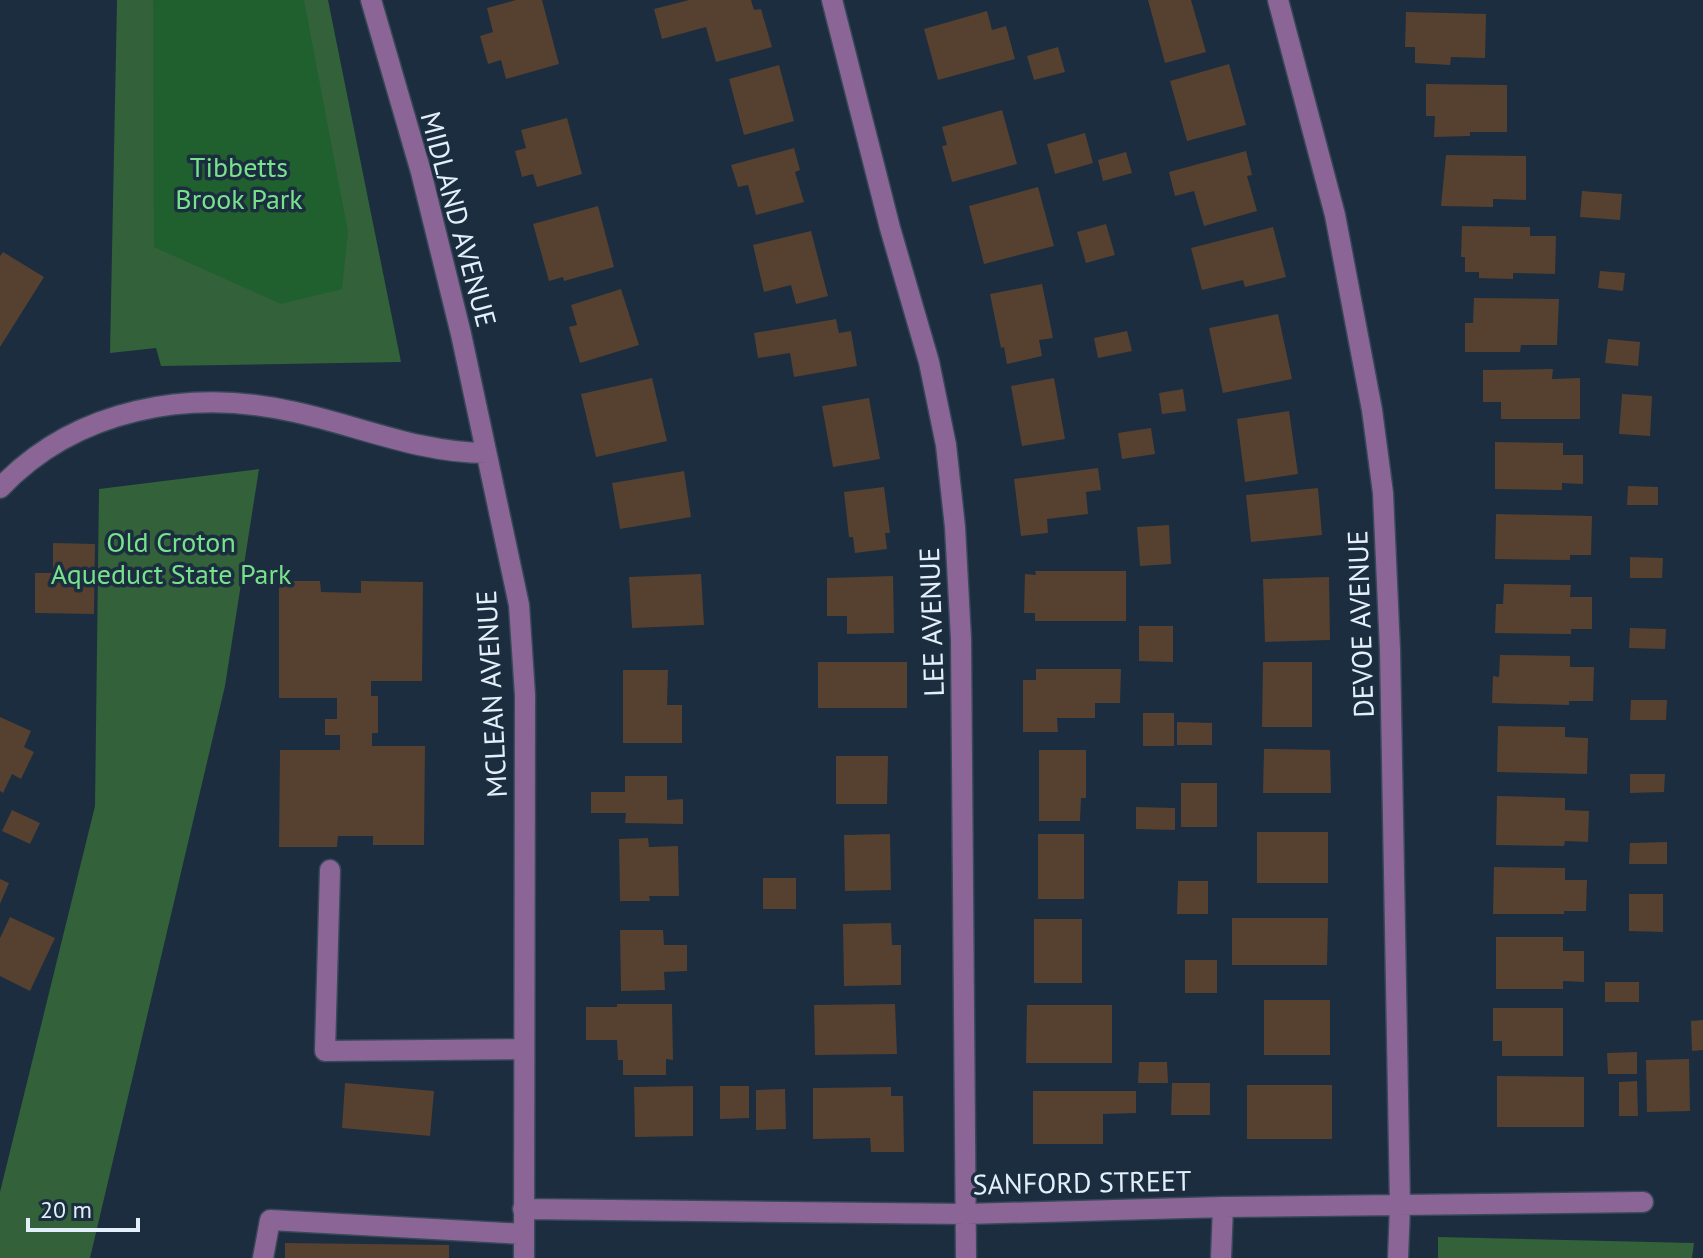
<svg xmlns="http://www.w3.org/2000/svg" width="1703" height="1258" font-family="'PT Sans',sans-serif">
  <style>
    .green { fill: #32613a }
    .forest { fill: #20602f }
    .building { fill: #564030 }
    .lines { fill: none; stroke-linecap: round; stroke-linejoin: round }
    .minor-casing { stroke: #374858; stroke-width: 23 }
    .minor { stroke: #8b6595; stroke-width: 20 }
    .labels { text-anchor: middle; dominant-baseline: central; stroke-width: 7; stroke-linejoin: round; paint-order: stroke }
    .park-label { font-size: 28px; fill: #77e28b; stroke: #1b2d3e }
    .street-label { font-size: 28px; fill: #e3effa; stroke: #1b2d3e }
  </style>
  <rect width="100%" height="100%" fill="#1b2d3e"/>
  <path class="green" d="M117 0H328L401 362 161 366 156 348 110 353Z
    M259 469 225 686 90 1258H0V1192L95 806 99 489Z
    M1438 1237 1694 1243 1692 1258H1438Z"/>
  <path class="forest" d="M153 0H304L348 232 342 289 281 304 154 247Z"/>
  <path class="building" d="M516 0H542L559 64 506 79 501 60 488 64 480 36 493 32 487 8Z
    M689 0H751L754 10 761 9 772 47 716 62 706 27 662 39 654 9Z
    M1148 0H1191L1206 52 1165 63Z
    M987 11 992 30 1006 26 1015 59 938 80 924 29Z
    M1406 12 1486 14 1485 58 1451 57 1450 65 1415 63V47H1405Z
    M1058 47 1065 72 1034 80 1027 56Z
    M1229 64 1246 125 1187 141 1170 81Z
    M779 65 794 121 744 135 729 79Z
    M1426 84 1507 85V132H1470V136L1434 137 1435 116H1426Z
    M1002 110 1017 164 952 182 942 146 947 145 942 127Z
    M567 118 582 174 537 187 533 174 522 177 515 151 526 148 521 130Z
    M1085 133 1093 163 1055 174 1047 144Z
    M794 148 800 170 795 172 804 202 756 215 748 185 738 187 731 165Z
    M1246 151 1252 175 1247 176 1257 211 1204 226 1194 191 1175 196 1169 172Z
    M1126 152 1132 173 1103 181 1098 160Z
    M1446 155 1526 156V200L1493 199V207L1441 206Z
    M1038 187 1054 246 984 264 969 206Z
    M1582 191 1622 194 1620 220 1580 217Z
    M598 206 614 267 564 281 563 277 549 281 533 224Z
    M1106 224 1115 255 1086 263 1077 232Z
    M1462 226 1530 227V236H1556L1555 274 1513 273V279L1479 278V272H1465V257H1461Z
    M1273 227 1286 277 1245 287 1243 280 1202 290 1191 248Z
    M811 231 828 296 796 304 791 285 764 292 753 245Z
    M3 252 44 277 0 347V256Z
    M1600 271 1625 273 1623 291 1598 288Z
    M1042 284 1053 338 1039 340 1042 356 1007 364 1004 347 1001 348 990 294Z
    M621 289 639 345 580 363 569 327 577 325 571 305Z
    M1474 298 1559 299 1557 345H1521L1520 352H1465V323H1473Z
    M1278 314 1292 379 1223 393 1209 328Z
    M836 319 839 333 851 331 857 366 794 377 790 353 758 358 754 333Z
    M1127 331 1132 351 1098 358 1094 338Z
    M1608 339 1640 342 1638 366 1605 363Z
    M1553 369 1552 379 1580 378V419H1501V402H1483V370Z
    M652 378 667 441 596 457 581 394Z
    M1054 378 1065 439 1022 446 1011 386Z
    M1183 389 1186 411 1162 414 1159 393Z
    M1622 394 1652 396 1650 436 1619 434Z
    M869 398 880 459 833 467 822 406Z
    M1289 411 1298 474 1245 482 1237 419Z
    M1151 428 1155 454 1122 459 1118 433Z
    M1495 442 1563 443V455H1583V484L1562 483V490L1495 489Z
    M1098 468 1101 490 1086 492 1088 514 1047 519 1048 533 1021 536 1014 479Z
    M684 471 691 517 620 529 612 483Z
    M1628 486 1658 487V505H1627Z
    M884 487 890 533H885L887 549 855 553 853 537H849L844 492Z
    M1318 488 1322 535 1251 542 1246 495Z
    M1496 514 1592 516 1591 555H1570V560L1495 559Z
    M1169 525 1171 564 1140 566 1137 527Z
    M53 543 95 544 94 614 35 613V573H53Z
    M1630 557 1663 558 1662 578H1630Z
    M1035 571H1126V621H1035V613H1024L1025 574 1036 575Z
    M701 574 704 625 632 628 629 577Z
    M893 576 894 633 847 634V616H827V578Z
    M1329 577 1330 640 1265 642 1263 579Z
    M279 581H320L321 592 361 593V581L423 582 422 681H371V696H378V733H372V746H425L424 845H373V836H338L337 847H279L280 750H340V735H325V719H337V698H279Z
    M1504 584 1571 585 1570 597H1592V629H1571V634L1495 633 1496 604H1503Z
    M1139 626H1173V662L1139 661Z
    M1630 628 1666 629 1665 649 1629 648Z
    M1500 655 1570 656V667H1594L1593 701H1569V705L1492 703 1493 676 1499 677Z
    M818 662H907V708H818Z
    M1263 662H1312V727H1262Z
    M1036 669H1121L1120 703H1095V718H1057L1058 732H1023V680H1036Z
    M623 670H668L667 705H682V743H623Z
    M1631 700H1667L1666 720H1630Z
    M1143 713H1174V746H1143Z
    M0 717 31 731 24 747 34 752 21 779 12 774 3 793 0 791Z
    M1177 722 1212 723V745H1177Z
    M1498 726 1565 727V737L1588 738 1587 774 1497 772Z
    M1264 749 1330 750 1331 793H1263Z
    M1039 750H1086V798H1081L1080 821H1039Z
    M836 756H888L887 804H836Z
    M1630 774H1665L1664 792 1630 793Z
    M625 776H667V800L683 799V824L625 823 626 813H591V792H625Z
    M1181 783H1217V827H1181Z
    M1497 796 1565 798V810L1589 811 1588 842 1565 841 1564 846 1496 845Z
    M1136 807 1175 808V830L1136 829Z
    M12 810 40 823 30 844 2 831Z
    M1257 832H1328V883H1257Z
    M890 834 891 890 845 891 844 835Z
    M1038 834H1084V899H1038Z
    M648 838 649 847 678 846 679 896H649L650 901H620L619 839Z
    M1667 842V864H1629L1630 843Z
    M1494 867 1565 868V880H1587L1586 911H1564V914H1493Z
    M763 878H796V909H763Z
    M0 879 9 883 0 904Z
    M1178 881H1208V914H1177Z
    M1629 894H1663V932L1629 931Z
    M10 917 55 938 30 991 0 976V938Z
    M1232 918H1328L1327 965H1232Z
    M1034 919H1082V983H1034Z
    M891 923 892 945H901V985L844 986 843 924Z
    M620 930H663L664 945H687V971L664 972 665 990 621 991Z
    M1496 937H1563V951H1584V982L1563 981V989H1496Z
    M1185 960H1217V993H1185Z
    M1605 982H1639V1002H1605Z
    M1264 1000H1330V1055H1264Z
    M617 1004H672L673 1060 666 1059V1075H623V1060H618L617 1040H586V1007H617Z
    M895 1004 897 1054 815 1055 814 1005Z
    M1027 1005H1112V1063H1026Z
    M1493 1008H1563V1056H1502V1041H1493Z
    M1703 1020V1050L1692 1051 1691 1021Z
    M1637 1052V1074H1608L1607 1053Z
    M1689 1059 1690 1111 1647 1112 1646 1060Z
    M1139 1062H1167L1168 1083H1138Z
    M1497 1076 1584 1077V1127H1497Z
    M1637 1081 1638 1116H1619V1082Z
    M345 1083 434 1091 430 1136 342 1128Z
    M1172 1083H1210V1115H1171Z
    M1247 1085H1332V1139H1247Z
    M693 1086V1136L635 1137 634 1087Z
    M720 1086H749V1118L720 1119Z
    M891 1087V1096H903L904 1152H871L870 1138 813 1139V1088Z
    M785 1089 786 1129 756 1130V1090Z
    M1033 1091H1136V1113L1103 1114V1144H1033Z
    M285 1243 449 1245V1258H285Z"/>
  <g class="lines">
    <g class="minor-casing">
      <path id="minor" d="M371 0 421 172 461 334 519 605 525 695 524 1258
        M832 0 890 228 929 362 946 445 955 527 961 639 966 1258
        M1278 0 1335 215 1372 410 1383 493 1390 650 1400 1206 1398 1258
        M0 488C76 408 190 388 295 412 359 426 420 453 486 453
        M330 870 325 1051 523 1049
        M523 1209 967 1214 1223 1207 1643 1202
        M263 1258 270 1220 524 1234
        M1221 1258 1223 1207"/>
    </g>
    <use href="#minor" class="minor"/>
  </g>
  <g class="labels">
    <g class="park-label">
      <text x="239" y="166">Tibbetts<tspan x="239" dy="32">Brook Park</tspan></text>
      <text x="171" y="541">Old Croton<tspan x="171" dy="32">Aqueduct State Park</tspan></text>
    </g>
    <g class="street-label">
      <text transform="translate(459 219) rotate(75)">MIDLAND AVENUE</text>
      <text transform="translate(931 622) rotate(-92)">LEE AVENUE</text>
      <text transform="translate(1360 624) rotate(-92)">DEVOE AVENUE</text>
      <text transform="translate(491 694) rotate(-93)">MCLEAN AVENUE</text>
      <text transform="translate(1082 1182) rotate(-1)">SANFORD STREET</text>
    </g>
  </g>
  <path d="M28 1218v12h110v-12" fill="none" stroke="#e3effa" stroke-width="4"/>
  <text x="40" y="1218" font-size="24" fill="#e3effa" stroke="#1b2d3e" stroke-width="6" paint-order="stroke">20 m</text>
</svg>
